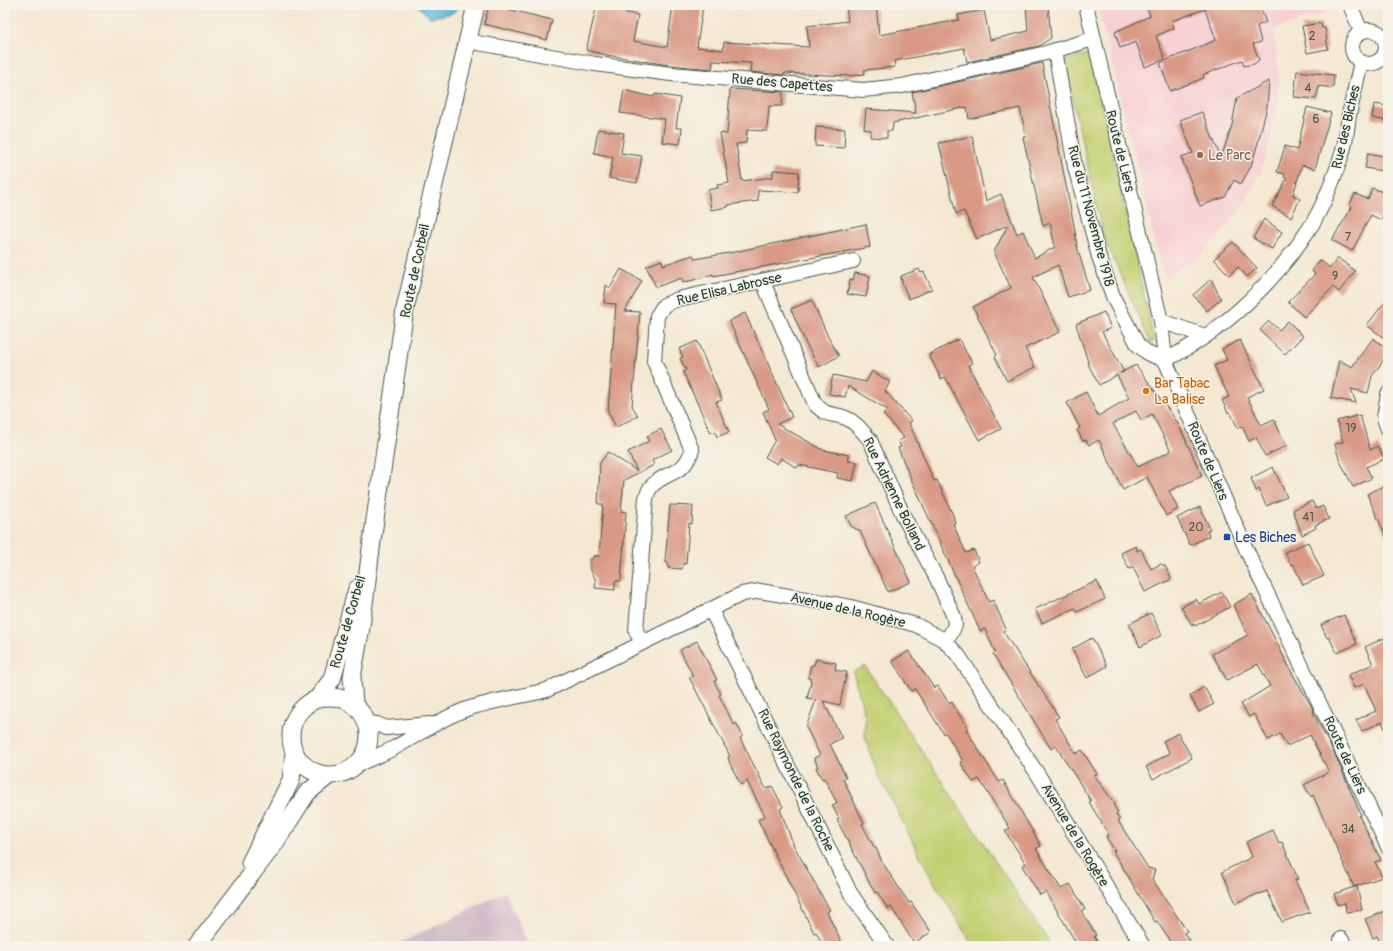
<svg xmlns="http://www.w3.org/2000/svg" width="1393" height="951" font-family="Pangolin,sans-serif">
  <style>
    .built { fill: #f7cfd4 }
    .industrial { fill: #d2bdc8 }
    .green { fill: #c2d072; stroke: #708653 }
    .water { fill: #59b6d7; stroke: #3c7a86 }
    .building { fill: #d99985; fill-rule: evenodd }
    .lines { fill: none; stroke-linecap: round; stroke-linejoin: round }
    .minor-casing { stroke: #3f574c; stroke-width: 16 }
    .tertiary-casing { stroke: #3f574c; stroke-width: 19 }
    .minor { stroke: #fff; stroke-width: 14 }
    .tertiary { stroke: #fff; stroke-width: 17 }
    .education-dot { fill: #8d6e63; stroke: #f7f3e8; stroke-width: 1.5 }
    .food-dot { fill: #e8710a; stroke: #f7f3e8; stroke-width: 1.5 }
    .transit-dot { fill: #1a4fb4; stroke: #f7f3e8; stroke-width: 1.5 }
    .labels { text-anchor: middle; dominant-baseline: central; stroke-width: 3; stroke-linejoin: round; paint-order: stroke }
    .number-label { font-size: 12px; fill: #4e5448 }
    .street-label { font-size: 14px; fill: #1f3d34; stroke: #f7f3e8 }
    .education-label { font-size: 14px; fill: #785e54; stroke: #f7f3e8; text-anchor: start }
    .food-label { font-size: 14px; fill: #c56008; stroke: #f7f3e8; text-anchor: start }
    .transit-label { font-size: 14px; fill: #164399; stroke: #f7f3e8; text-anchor: start }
  </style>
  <rect width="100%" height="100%" fill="#f7f3e8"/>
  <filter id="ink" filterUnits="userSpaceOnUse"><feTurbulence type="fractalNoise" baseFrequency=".025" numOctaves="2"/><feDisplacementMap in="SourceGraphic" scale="8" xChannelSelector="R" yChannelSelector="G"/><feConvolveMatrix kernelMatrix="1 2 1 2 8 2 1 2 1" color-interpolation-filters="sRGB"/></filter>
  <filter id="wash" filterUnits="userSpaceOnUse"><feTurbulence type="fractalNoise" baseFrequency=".012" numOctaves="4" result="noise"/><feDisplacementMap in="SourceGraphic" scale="16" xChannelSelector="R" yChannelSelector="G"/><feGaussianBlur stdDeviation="0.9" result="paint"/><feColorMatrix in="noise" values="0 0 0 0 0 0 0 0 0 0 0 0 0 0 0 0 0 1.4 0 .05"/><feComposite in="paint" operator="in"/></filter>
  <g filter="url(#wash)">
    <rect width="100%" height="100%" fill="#f4e8d3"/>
    <path class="built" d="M1098 5H1320L1324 13 1273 30 1278 63 1279 98 1270 139 1261 171 1244 205 1228 226 1202 254 1164 279Z"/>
    <path class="industrial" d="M505 892 529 946H393Z"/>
    <path class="green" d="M1091 53 1154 342H1150L1103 235 1064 61Z
      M865 666 1048 940 1050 946H973L935 884 915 847 890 796 877 774 865 738V716L853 672Z"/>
    <path class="water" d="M417 5H461L453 13 430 18Z"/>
    <g id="blocks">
      <path class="building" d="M489 5H507V9L552 20 547 40 484 24Z
        M597 5H628L626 13 638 15 633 41 667 47 673 5H703L697 47 723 50 724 42 809 47 807 26 848 21 846 5H876L879 35 959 20 958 15 984 10 990 40 1028 31 1026 5H1048L1051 38 1039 46 967 62 964 48 894 61 895 67 864 70V74L849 76 785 73 784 75 750 72 751 63 713 61 712 69 669 65 606 55 586 50Z
        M1146 5H1259L1266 22 1257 26 1261 42 1253 44 1259 60 1254 64 1244 66 1242 60 1203 75 1204 78 1170 91 1160 63 1216 40 1205 9 1172 21 1174 28 1156 36 1165 59 1145 67 1136 42 1120 48 1115 32 1150 16Z
        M1321 23 1322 28H1325L1328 49 1307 53 1302 26Z
        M1042 63 1075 231 1077 247 1090 290 1068 297 1058 265 1033 277 1060 332 1025 348 1035 367 1007 381 995 357 997 355 973 307 1011 288 994 252 1008 225 977 239 964 211 956 214 939 143 972 136 986 201 1001 194 1017 234 1023 231 1035 258 1055 247 1050 223 1043 226 1023 137H1026L1020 108 969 119 967 107 943 112 893 123 892 131H887V138L870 137 871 130 864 129 866 109 916 113 912 92Z
        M1297 71 1334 75 1333 88 1319 86 1316 99 1294 97Z
        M1269 81 1267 107 1257 146 1251 166 1241 184 1234 180 1225 197 1200 206 1181 157 1193 153 1180 120 1202 112 1221 158 1232 125 1237 98Z
        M730 89 783 92 782 106H769L767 131 747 130 746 143 736 144 742 181 773 177V170L799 172 798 192 758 190V201L728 205V207L711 210 708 190 718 188 717 185 729 183 720 133 727 134Z
        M624 90 653 97 656 94 680 98 676 128H682L680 144 662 142 665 119 620 113Z
        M1374 104 1388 106V121L1372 118Z
        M1307 107 1331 113 1315 169 1302 165 1293 195 1300 199 1291 217 1272 206 1287 178 1284 177 1285 174 1277 172 1285 146 1297 150Z
        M816 127 845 129 844 148 815 146Z
        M598 129 624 133 621 153 642 156 637 183 609 178 613 157 594 153Z
        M1368 153 1388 157V172L1365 168Z
        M1372 188 1388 194V204L1381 220 1371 215 1352 251 1332 240 1352 207 1349 206 1355 194 1368 199Z
        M1264 219 1282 232 1272 249 1253 238Z
        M866 224 870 247 713 276V274L690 281 683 282 682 278 656 287 646 266 662 260 663 265 693 255 695 259 734 252Z
        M1233 242 1257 268 1247 277 1238 267 1229 275 1214 259Z
        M1338 258 1355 271 1339 292 1333 287 1304 317 1288 302 1315 274 1312 271 1320 260 1330 268Z
        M621 269 642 281 625 311 640 312 632 406 638 416 616 427 608 412 616 304 604 303 606 285 610 288Z
        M919 269 921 273 924 272 932 289 909 299 902 283 901 276Z
        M855 273 870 276 866 297 847 294 850 279 853 280Z
        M1211 279 1221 299 1207 311 1193 295Z
        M1388 298V341L1367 325Z
        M812 300 828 337 839 356 819 367 806 344 791 309Z
        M1104 312 1111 328 1102 332 1124 372 1120 373 1136 365 1178 423 1202 476 1169 491 1178 509 1166 516 1147 477 1123 490 1099 440 1089 445 1086 440 1083 441 1077 430 1080 428 1067 403 1086 392 1098 416 1129 398 1117 375 1099 385 1090 368 1076 324ZM1136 411 1141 420 1152 414 1171 451 1138 467 1113 424Z
        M745 313 792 417 777 424 823 450 849 455 848 461 857 462 853 481 837 478 838 473 799 465 797 468 781 458 777 464 765 457 775 440 763 412 769 409 729 321Z
        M1269 321 1279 330 1288 321 1303 336 1285 354 1260 330Z
        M1373 338 1388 349V354L1372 376 1368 393 1351 389 1356 403 1331 398 1339 360 1352 367Z
        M959 339 972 363 968 365 1001 429 979 440 945 377 941 379 929 355Z
        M1240 340 1264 389 1247 397 1261 425 1274 419 1286 446 1265 456 1256 437 1249 441 1242 426 1238 428 1230 412 1228 413 1222 400 1229 397 1214 366 1227 360 1222 349Z
        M697 341 722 400 716 402 729 432 717 437 715 431 711 433 683 372 686 370 680 358 683 357 679 349Z
        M872 371 890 382 885 391 912 421 909 423 934 481 937 480 953 515 955 523 953 524 966 553 974 550 979 562 972 566 989 602 993 600 1006 629 1003 631 1059 717 1055 719 1076 754 1082 750 1097 774 1094 775 1115 804 1114 806 1118 813 1116 814 1120 820 1118 821 1148 868 1155 870 1152 879 1187 931 1184 933 1193 946H1173L1157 921 1155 922 1113 851H1115L1106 837 1109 835 1089 802 1091 801 1056 746 1051 749 993 654 995 652 985 629 980 631 908 472 898 448 901 447 898 441 904 438 883 414 888 410 848 386 845 397 829 394 833 375 866 382Z
        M1360 415 1370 450 1378 446 1384 459 1366 467 1372 478 1353 487 1339 459 1335 444 1343 442 1337 421Z
        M661 429 672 450 652 460 654 465 624 480 621 511 626 512 621 581H615V590L595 588 596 581 590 568V560L595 556H599L603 504H598L600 463 608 452 637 471 628 452 649 441 647 436Z
        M1273 467 1287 497 1266 506 1259 489 1256 491 1251 478Z
        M1388 484V541L1367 494Z
        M1312 501 1316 509 1323 506 1329 519 1315 525 1316 528 1302 535 1293 510Z
        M875 503 911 582 888 592 860 531 851 526 846 516Z
        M670 505 693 506 692 524 689 523 686 564 683 563 682 569 668 568V562H665Z
        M1200 507 1210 529 1207 531 1209 536 1190 545 1177 518Z
        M1308 542 1324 576 1303 585 1293 564 1291 565 1285 552Z
        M1136 546 1137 551 1141 549 1151 569 1161 564 1165 566 1171 578 1170 580 1145 592 1133 567 1129 569 1121 553Z
        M1097 581 1105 599 1077 612 1075 608 1042 623 1035 609Z
        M1222 592 1230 607 1195 626 1194 624 1192 625 1181 607 1196 599 1199 604Z
        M1252 594 1292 673 1313 709 1314 712H1313L1337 759 1361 815 1359 816 1381 860 1375 862 1382 877 1354 887 1313 795 1311 797 1304 785 1329 772 1310 735 1287 746 1280 734 1268 740 1254 714 1249 717 1241 704 1270 686 1258 664 1227 680 1212 654 1248 635 1233 605Z
        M1151 613 1162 635 1140 647 1129 624Z
        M1344 615 1357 644 1337 653 1329 637 1327 638 1321 625Z
        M1092 638 1107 666 1087 678 1072 649Z
        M1384 638 1388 648V735L1382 722 1362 731 1356 720 1376 711 1364 684 1354 688 1348 675 1373 664 1365 647Z
        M697 641 717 680 714 681 721 694 719 695 734 725 736 723 743 736 740 738 766 789 772 786 783 807 780 809 794 846 823 898 830 910 827 912 843 946H823L816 932 814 933 758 820 765 816 747 781 741 785 730 764 728 757 730 756 689 677 693 676 680 650Z
        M909 651 934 688 938 686 949 703 951 701 968 729 966 730 999 782 1003 780 1041 846 1036 849 1061 889 1070 884 1085 909 1081 911 1096 935 1094 936 1100 946H1078L1046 892 1040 895 1022 866 1026 864 1005 831 1010 828 979 779 973 782 960 762 963 761 946 733 944 734 915 689 911 691 892 661Z
        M816 659 836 663 835 670 847 672 840 705 823 701 842 738 830 744 846 777 843 779 864 823 862 824 874 847 876 848 882 862 909 903 911 902 931 932 914 943 891 907 888 909 877 892 875 893 871 886 837 820 839 819 832 805 837 803 824 778 822 779 816 768 818 767 814 758 820 755 806 727 816 700 807 698 811 683 810 678H808L811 665H814Z
        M1204 687 1214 704 1199 712 1190 696Z
        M1178 733 1192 758 1153 779 1146 767 1170 753 1163 741Z
        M1273 830 1279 843 1282 842 1298 879 1295 880 1310 912 1282 922 1267 891 1260 894V893L1236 903 1222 872 1252 857 1246 842Z
        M1357 886 1362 910 1346 912 1345 903 1338 905 1334 894Z
        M1388 910V946H1382L1377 936 1373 938 1365 919Z"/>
    </g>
  </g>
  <g filter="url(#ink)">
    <use href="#blocks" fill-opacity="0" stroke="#3f574c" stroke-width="1"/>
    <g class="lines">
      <g class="minor-casing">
        <path id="minor" d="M1086 5 1161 321 1165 360 1246 549 1388 847
          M1350 5 1361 31
          M1352 47a17 17 0 1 1 34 0a17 17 0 1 1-34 0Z
          M467 41 595 64 671 74 863 90 902 86 1046 53 1093 39
          M1055 50 1075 167 1099 257 1114 299 1138 345 1149 354 1165 360
          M763 282 815 404C829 418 830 412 846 418 856 422 863 432 870 440L904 517 937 579 954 617 955 625 950 635 944 640
          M1161 321 1205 336
          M1165 360C1223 332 1276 281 1311 226 1324 205 1333 181 1341 157 1346 144 1347 129 1349 115 1353 97 1357 80 1361 62
          M1388 394 1384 418 1388 429
          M711 610 851 894 887 946
          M642 643 636 631 646 498C647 495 649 489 651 487 665 470 684 477 692 450L654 361 657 316 664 305 678 299 853 261
          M368 723 377 724 386 728 430 724
          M358 764C370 759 383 754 394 748 418 735 441 718 467 709 493 700 520 697 547 690L742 594 760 591 851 607 916 625 944 640 958 655 1037 773 1143 946
          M1341 939 1345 946"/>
      </g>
      <g class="tertiary-casing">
        <path id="tertiary" d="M291 736a39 39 0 1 1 78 0a39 39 0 1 1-78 0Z
          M317 699 332 679 357 589
          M354 704 352 677 361 627 372 541 405 309 476 5
          M250 863 291 780 294 753
          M197 946 275 843 307 793 328 776"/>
      </g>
      <use href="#minor" class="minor"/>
      <use href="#tertiary" class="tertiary"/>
    </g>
  </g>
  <circle class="education-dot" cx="1200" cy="155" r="4"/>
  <circle class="food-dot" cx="1146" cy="391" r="4"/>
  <rect class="transit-dot" x="1223" y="533" width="8" height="8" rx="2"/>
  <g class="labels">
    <g class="number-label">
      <text x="1312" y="36">2</text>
      <text x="1308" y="88">4</text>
      <text x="1316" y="119">6</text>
      <text x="1348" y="237">7</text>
      <text x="1335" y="276">9</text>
      <text x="1351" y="428">19</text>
      <text x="1308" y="517">41</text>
      <text x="1196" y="527">20</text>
      <text x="1348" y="829">34</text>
    </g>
    <g class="street-label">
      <text transform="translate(782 83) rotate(5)">Rue des Capettes</text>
      <text transform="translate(1346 127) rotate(-77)">Rue des Biches</text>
      <text transform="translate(1120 151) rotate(76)">Route de Liers</text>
      <text transform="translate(1091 216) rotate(75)">Rue du 11 Novembre 1918</text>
      <text transform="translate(415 271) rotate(-78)">Route de Corbeil</text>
      <text transform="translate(729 289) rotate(-13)">Rue Elisa Labrosse</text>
      <text transform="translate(1208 461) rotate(67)">Route de Liers</text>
      <text transform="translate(894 494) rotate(64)">Rue Adrienne Bolland</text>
      <text transform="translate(848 610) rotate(13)">Avenue de la Rogère</text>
      <text transform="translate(348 622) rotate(-74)">Route de Corbeil</text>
      <text transform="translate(1345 755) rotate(65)">Route de Liers</text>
      <text transform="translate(796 780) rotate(64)">Rue Raymonde de la Roche</text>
      <text transform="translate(1075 835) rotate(59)">Avenue de la Rogère</text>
    </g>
    <g class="education-label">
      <text x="1208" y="155">Le Parc</text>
    </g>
    <g class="food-label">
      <text x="1154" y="383">Bar Tabac<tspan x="1154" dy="16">La Balise</tspan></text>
    </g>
    <g class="transit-label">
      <text x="1235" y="537">Les Biches</text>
    </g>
  </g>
  <rect width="1393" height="951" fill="none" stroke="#f7f3e8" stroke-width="20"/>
</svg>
